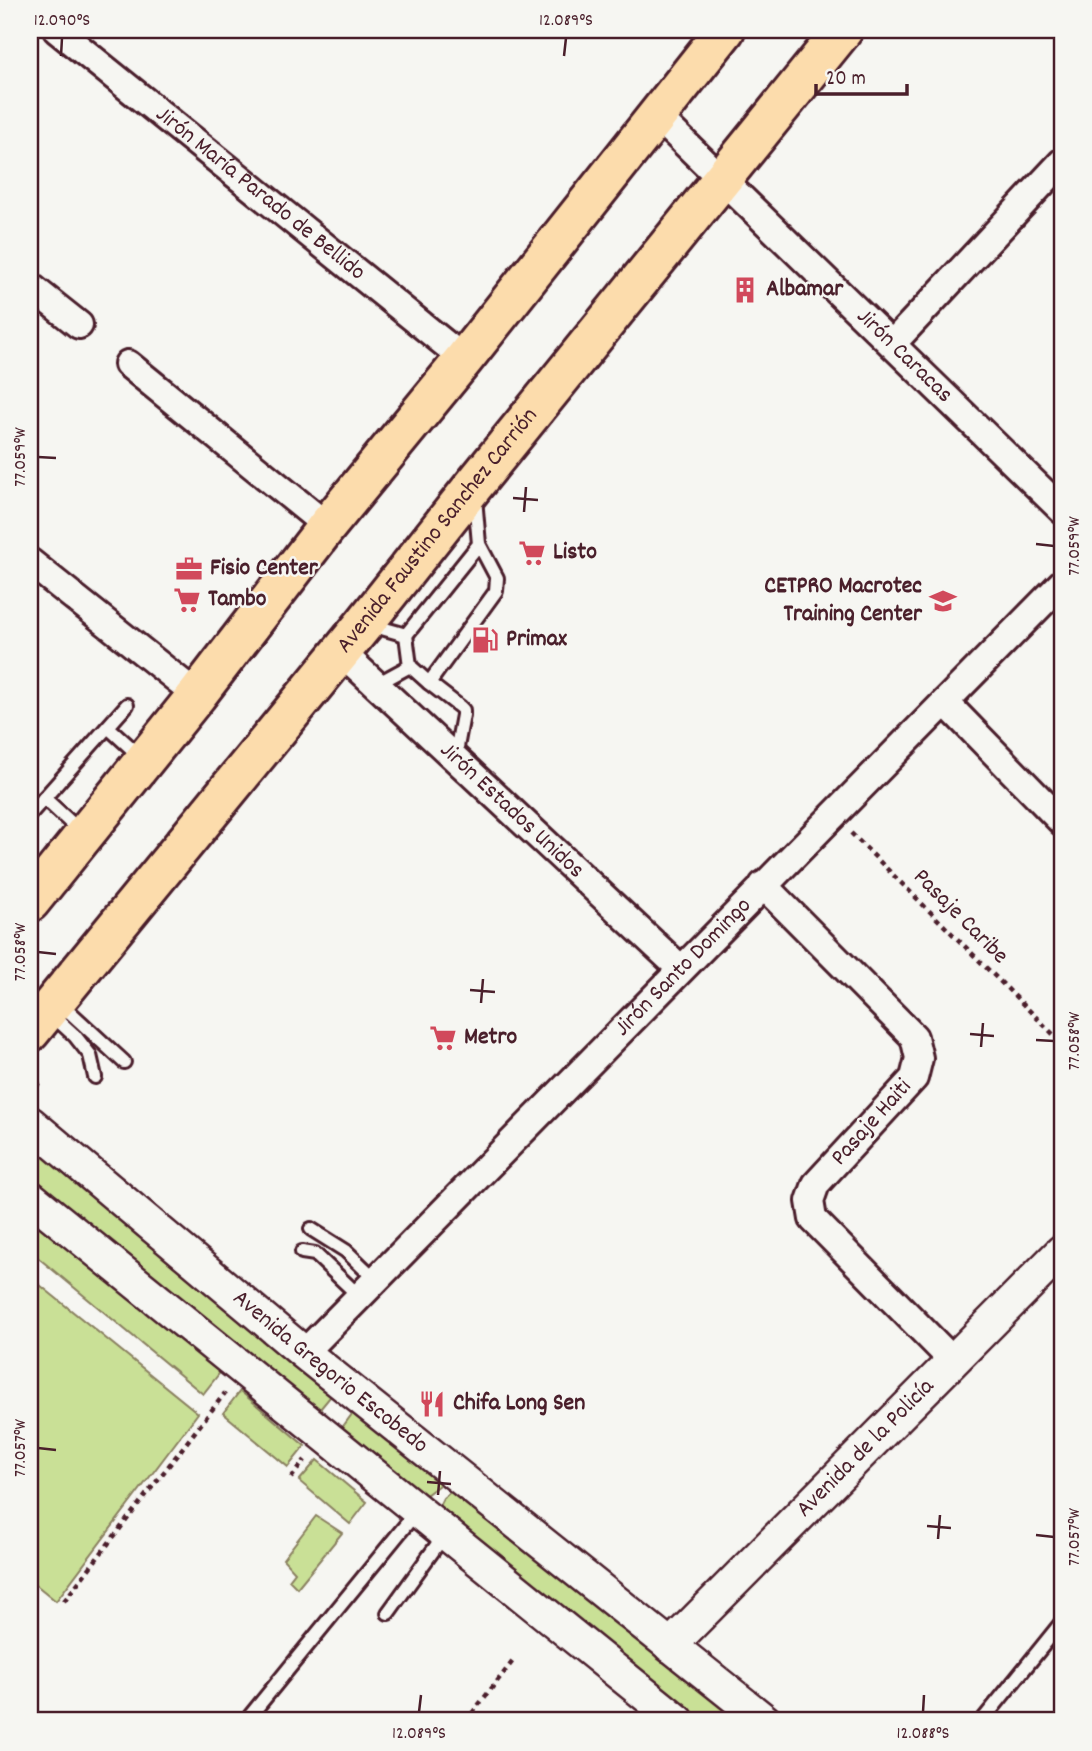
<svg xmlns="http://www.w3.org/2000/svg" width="1092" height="1751" viewBox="0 0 1092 1751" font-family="Dekko,sans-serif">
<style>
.green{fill:#c9e096;stroke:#8a8060;stroke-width:2}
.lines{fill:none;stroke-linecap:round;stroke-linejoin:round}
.service-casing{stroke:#4a1f2b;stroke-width:18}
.minor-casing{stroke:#4a1f2b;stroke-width:32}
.tertiary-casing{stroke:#4a1f2b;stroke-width:37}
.primary-casing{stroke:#4a1f2b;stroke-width:44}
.path{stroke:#4a1f2b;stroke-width:4.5;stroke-dasharray:5 5;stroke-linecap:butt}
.service{stroke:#f6f6f2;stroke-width:12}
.minor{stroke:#f6f6f2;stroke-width:26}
.tertiary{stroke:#f6f6f2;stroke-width:32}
.primary{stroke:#fcdcac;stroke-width:38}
.ticks{fill:none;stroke:#4a1f2b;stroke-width:2.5}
.labels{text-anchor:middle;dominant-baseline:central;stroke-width:5;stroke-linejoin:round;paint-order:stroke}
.street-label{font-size:24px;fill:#4a1f2b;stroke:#f6f6f2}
.poi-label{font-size:24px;font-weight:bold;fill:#4a1f2b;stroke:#f6f6f2;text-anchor:start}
.neatline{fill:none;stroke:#4a1f2b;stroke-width:2.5}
.ticks-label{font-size:18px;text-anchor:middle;fill:#4a1f2b}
</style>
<rect width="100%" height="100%" fill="#f6f6f2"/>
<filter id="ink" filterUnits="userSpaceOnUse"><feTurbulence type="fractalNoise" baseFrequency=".0143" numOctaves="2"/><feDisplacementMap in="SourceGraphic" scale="14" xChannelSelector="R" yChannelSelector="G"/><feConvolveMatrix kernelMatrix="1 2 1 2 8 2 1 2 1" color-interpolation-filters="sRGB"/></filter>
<g filter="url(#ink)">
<g class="green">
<polygon points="30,1144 335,1391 316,1414 30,1183"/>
<polygon points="30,1218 222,1370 203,1394 30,1251"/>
<polygon points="30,1277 198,1413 56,1601 30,1580"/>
<polygon points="240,1391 305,1446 288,1467 223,1413"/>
<polygon points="355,1410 443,1482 422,1498 336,1436"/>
<polygon points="317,1460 367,1502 350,1524 299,1481"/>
<polygon points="453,1490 741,1721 700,1721 624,1658 437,1510 443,1498"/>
<polygon points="316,1516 342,1533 297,1588 289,1580 295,1572 283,1559"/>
</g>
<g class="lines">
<g class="service-casing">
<g id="service">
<polyline points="371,625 406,635 479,544 475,498"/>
<polyline points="406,635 410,666"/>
<polyline points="429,683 496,591 497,578 479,544"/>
<polyline points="375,685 410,666 429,683 460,707 463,710 463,715 455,758"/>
<polyline points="108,727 141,757"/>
<polyline points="44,798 82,833"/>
<polyline points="30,814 127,705"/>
<polyline points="60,1003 124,1062"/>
<polyline points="50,1013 75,1036 90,1055 95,1077"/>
<polyline points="311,1229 346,1251 375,1279"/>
<polyline points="302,1252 315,1254 359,1296"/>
<polyline points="388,1613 445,1534"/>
<polyline points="250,1716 418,1510"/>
<polyline points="982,1721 1062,1622"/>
</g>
</g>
<g class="minor-casing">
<g id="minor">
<path id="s1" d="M57,30L464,359"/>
<path id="s2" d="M656,115L1062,510"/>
<polyline points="30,286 79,325"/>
<polyline points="892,344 1062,162"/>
<polyline points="128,364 327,526"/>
<polyline points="30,562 197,695"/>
<path id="s3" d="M341,652L681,969"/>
<polyline points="945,702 1062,822"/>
<polyline points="763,885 914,1037 919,1058 914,1078 816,1184 810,1201 813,1219 952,1360"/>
<path id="s4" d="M304,1353L1062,583"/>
</g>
</g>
<g class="tertiary-casing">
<g id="tertiary">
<path id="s5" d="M30,1123L304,1353L765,1721"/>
<path d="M30,1197C245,1373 463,1545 678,1721"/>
<path id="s6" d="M670,1646L1062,1251"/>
</g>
</g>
<g class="primary-casing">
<g id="primary">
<polyline points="30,902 197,695 327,526 464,359 725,30"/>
<path id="s7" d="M30,1032L364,624L474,485L843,30"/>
</g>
</g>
<g class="path">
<polyline points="851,833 1062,1043"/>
<polyline points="34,1095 39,1082"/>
<polyline points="291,1478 305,1460"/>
<polyline points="64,1601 225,1393"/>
<polyline points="466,1721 513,1661"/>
</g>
<use href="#service" class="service"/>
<use href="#minor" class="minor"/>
<use href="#tertiary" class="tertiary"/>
<use href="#primary" class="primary"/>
</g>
</g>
<path class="ticks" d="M61,56L62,38M564,56L566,38M38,457L56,458M513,498L538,500M524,512L526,487M1036,544L1054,546M38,952L56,954M470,990L495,992M481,1003L483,979M970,1034L994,1036M1036,1040L1054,1041M981,1047L983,1023M38,1448L56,1450M427,1482L451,1484M438,1495L440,1471M927,1526L951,1528M1036,1535L1054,1537M938,1539L940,1515M419,1712L421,1695M923,1712L924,1695"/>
<defs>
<g id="building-bare" transform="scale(2.1)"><path d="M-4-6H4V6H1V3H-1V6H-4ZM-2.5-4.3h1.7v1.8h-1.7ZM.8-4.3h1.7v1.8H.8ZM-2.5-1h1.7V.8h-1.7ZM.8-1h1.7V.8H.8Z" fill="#d1495b" stroke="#f6f6f2" stroke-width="2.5" paint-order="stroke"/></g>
<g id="supermarket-bare" transform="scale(2.1)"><path d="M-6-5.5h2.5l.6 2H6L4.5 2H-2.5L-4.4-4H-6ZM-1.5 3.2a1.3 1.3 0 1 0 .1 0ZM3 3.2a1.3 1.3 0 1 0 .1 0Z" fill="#d1495b" stroke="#f6f6f2" stroke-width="2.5" paint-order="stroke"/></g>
<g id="office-bare" transform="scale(2.1)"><path d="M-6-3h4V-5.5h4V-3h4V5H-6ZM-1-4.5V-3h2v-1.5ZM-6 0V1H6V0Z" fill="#d1495b" stroke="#f6f6f2" stroke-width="2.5" paint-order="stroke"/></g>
<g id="university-bare" transform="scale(2.1)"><path d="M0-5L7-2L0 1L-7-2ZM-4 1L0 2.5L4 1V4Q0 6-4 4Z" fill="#d1495b" stroke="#f6f6f2" stroke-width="2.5" paint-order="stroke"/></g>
<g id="fuel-bare" transform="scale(2.1)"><path d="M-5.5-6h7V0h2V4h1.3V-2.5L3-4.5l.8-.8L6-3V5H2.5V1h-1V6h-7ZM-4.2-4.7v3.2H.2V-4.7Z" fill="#d1495b" stroke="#f6f6f2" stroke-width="2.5" paint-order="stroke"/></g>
<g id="restaurant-bare" transform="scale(2.1)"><path d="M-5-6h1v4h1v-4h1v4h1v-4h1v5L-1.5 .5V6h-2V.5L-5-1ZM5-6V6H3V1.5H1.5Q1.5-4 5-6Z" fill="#d1495b" stroke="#f6f6f2" stroke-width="2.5" paint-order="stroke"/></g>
</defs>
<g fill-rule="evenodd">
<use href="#building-bare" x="745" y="290"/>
<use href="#supermarket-bare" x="532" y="553"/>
<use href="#office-bare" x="189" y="569"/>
<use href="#supermarket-bare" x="187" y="600"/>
<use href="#university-bare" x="943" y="601"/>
<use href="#fuel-bare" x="485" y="640"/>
<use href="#supermarket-bare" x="443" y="1038"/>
<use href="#restaurant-bare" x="432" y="1404"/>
</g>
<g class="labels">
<g class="street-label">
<text stroke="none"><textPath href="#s1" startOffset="261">Jirón María Parado de Bellido</textPath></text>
<text stroke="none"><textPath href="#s2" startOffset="346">Jirón Caracas</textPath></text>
<text stroke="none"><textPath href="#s7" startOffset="646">Avenida Faustino Sanchez Carrión</textPath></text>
<text stroke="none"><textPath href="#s3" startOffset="233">Jirón Estados Unidos</textPath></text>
<text transform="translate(960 917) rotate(45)">Pasaje Caribe</text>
<text stroke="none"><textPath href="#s4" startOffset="541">Jirón Santo Domingo</textPath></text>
<text transform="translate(872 1123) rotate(-48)">Pasaje Haiti</text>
<text stroke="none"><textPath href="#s5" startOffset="390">Avenida Gregorio Escobedo</textPath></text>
<text stroke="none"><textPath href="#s6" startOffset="278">Avenida de la Policía</textPath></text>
</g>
<g class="poi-label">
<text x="766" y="290">Albamar</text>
<text x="553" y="553">Listo</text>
<text x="210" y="569">Fisio Center</text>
<text x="922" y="587" text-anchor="end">CETPRO Macrotec<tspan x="922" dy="28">Training Center</tspan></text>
<text x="208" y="600">Tambo</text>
<text x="506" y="640">Primax</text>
<text x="464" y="1038">Metro</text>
<text x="453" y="1404">Chifa Long Sen</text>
</g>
</g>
<rect width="1092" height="1751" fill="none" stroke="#f6f6f2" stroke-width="77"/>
<path d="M816 84v10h91v-10" fill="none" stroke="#4a1f2b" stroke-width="3.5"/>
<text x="826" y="84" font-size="21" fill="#4a1f2b" stroke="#f6f6f2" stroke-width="5" paint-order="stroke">20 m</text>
<rect x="38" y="38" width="1016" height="1674" class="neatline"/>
<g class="ticks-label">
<text x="62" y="25">12.090°S</text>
<text x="566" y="25">12.089°S</text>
<text transform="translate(19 457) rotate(-90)" y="6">77.059°W</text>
<text transform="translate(1073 546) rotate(-90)" y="6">77.059°W</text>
<text transform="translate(19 952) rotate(-90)" y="6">77.058°W</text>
<text transform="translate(1073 1041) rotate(-90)" y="6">77.058°W</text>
<text transform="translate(19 1448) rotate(-90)" y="6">77.057°W</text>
<text transform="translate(1073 1537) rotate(-90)" y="6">77.057°W</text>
<text x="419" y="1738">12.089°S</text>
<text x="923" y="1738">12.088°S</text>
</g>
</svg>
